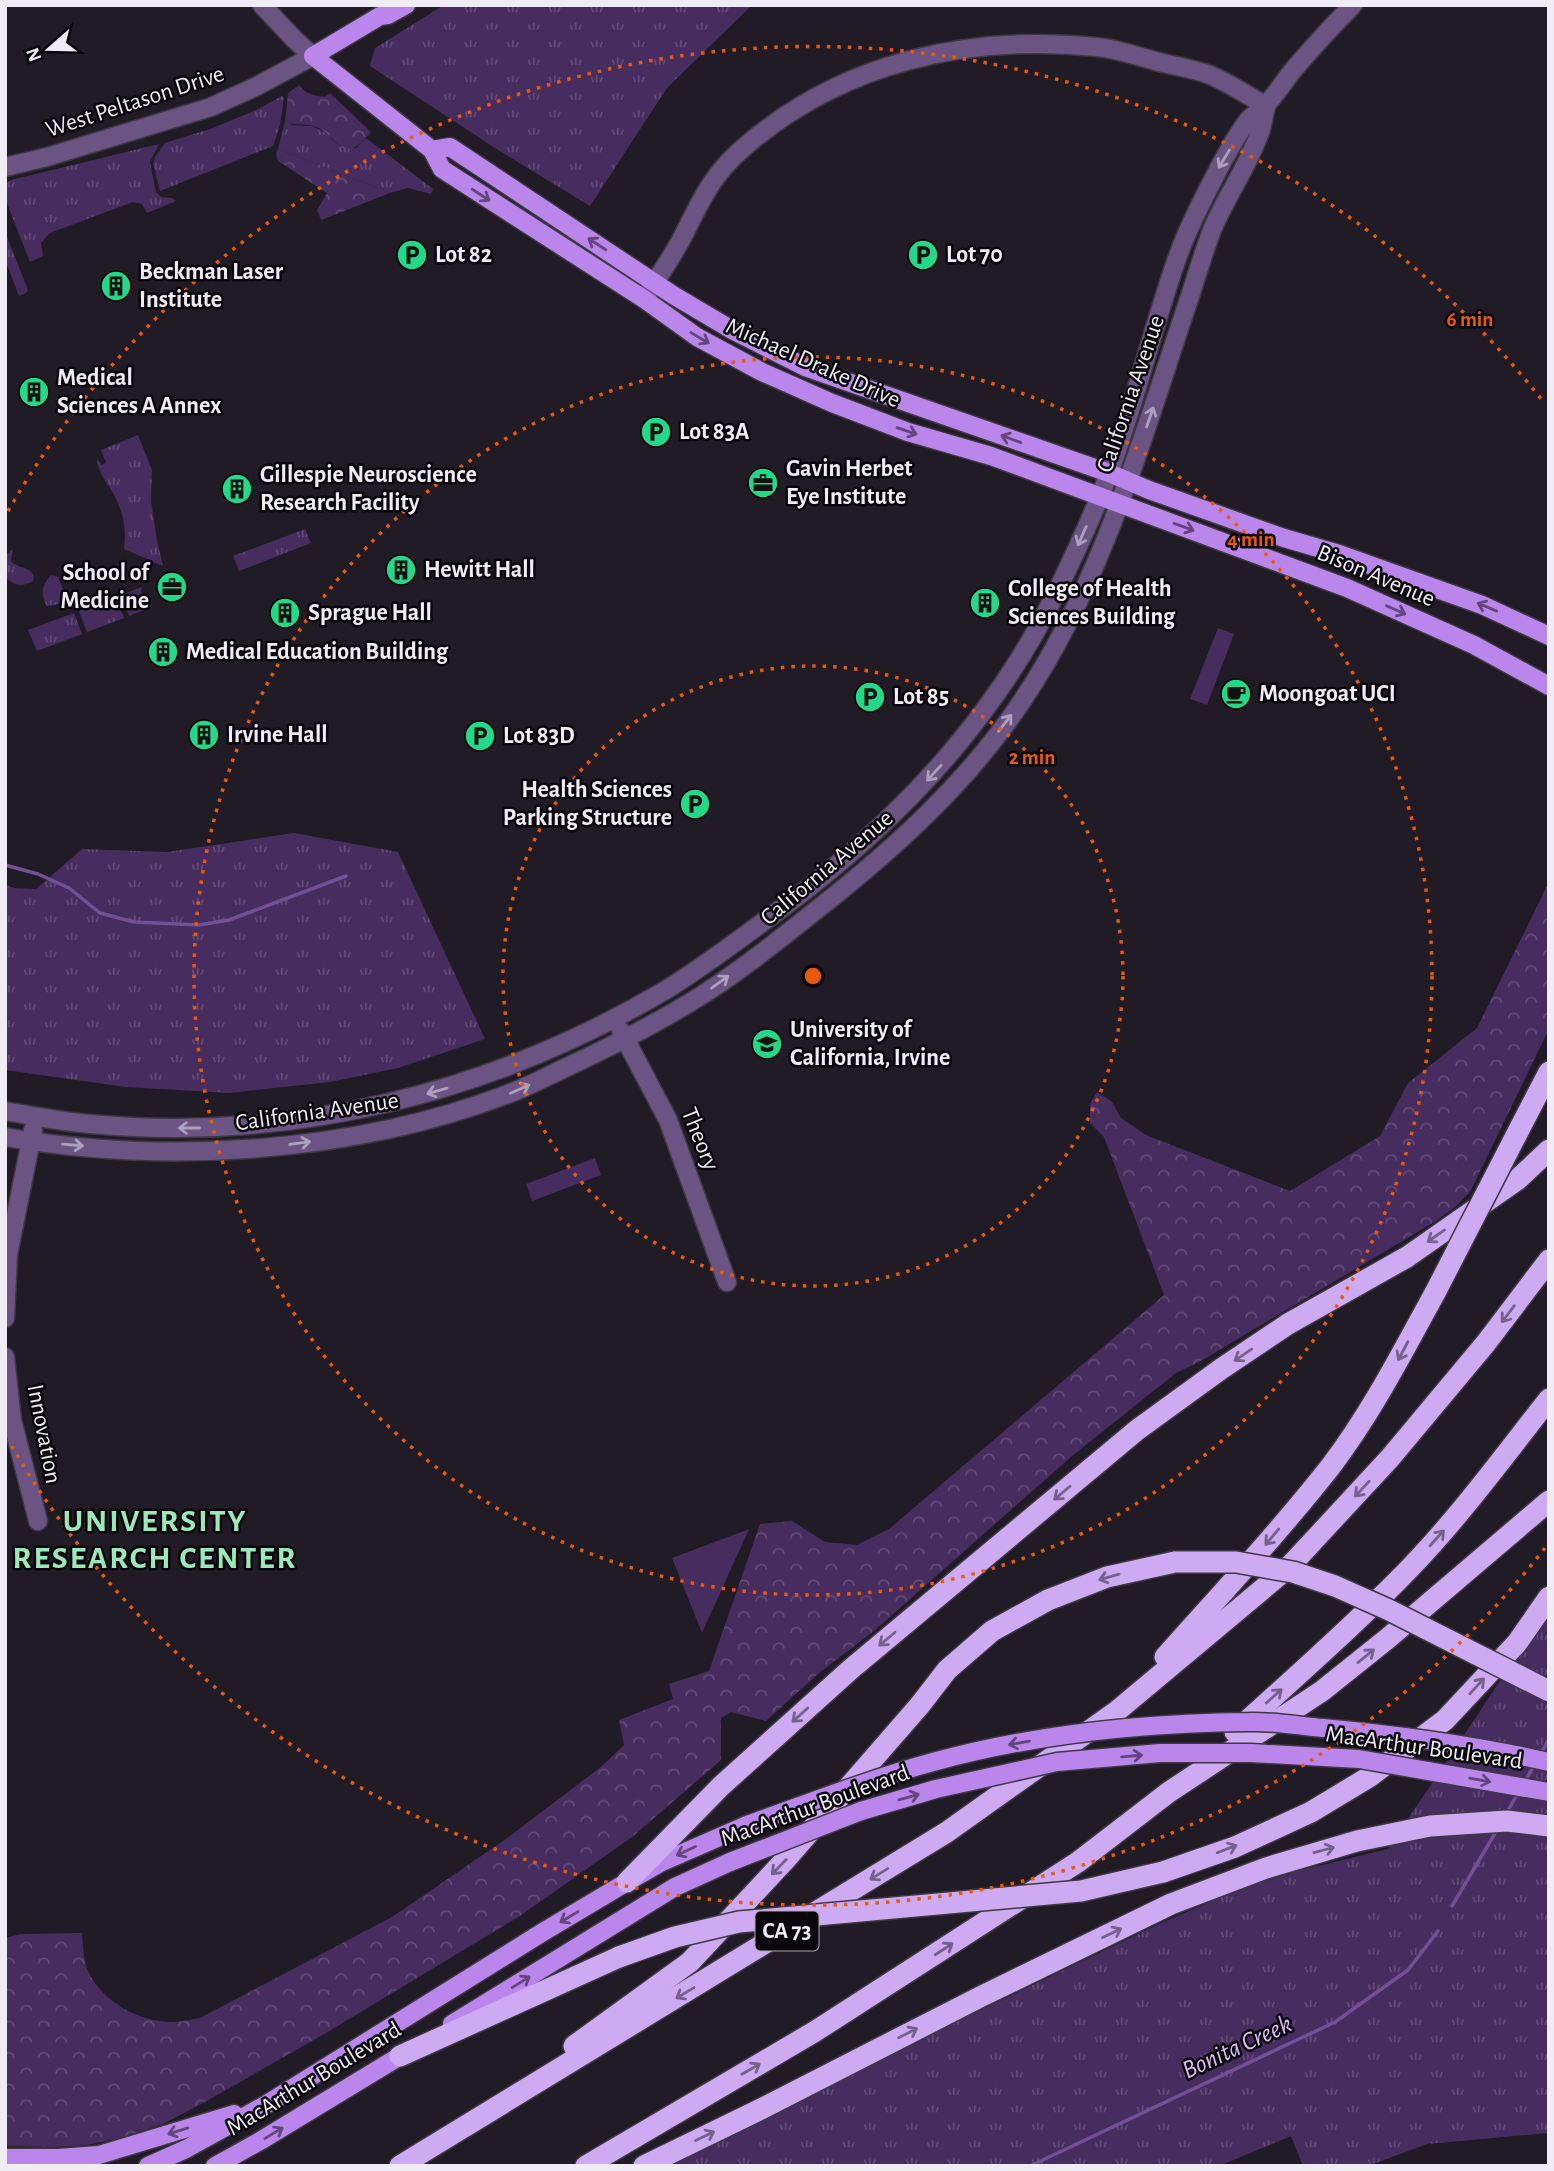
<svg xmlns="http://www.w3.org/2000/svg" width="1554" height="2171" viewBox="0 0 1554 2171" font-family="'Alegreya Sans',sans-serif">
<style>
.grass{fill:url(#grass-tufts)}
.forest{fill:url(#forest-crowns)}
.park{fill:#472c60}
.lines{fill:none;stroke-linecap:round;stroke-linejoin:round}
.stream{stroke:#754e98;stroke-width:3.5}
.minor-casing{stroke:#3d3842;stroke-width:21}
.major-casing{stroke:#3d3842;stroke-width:21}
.highway-casing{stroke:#3d3842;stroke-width:24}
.minor{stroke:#6b5384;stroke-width:18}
.major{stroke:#ba86ec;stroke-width:18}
.highway{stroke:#ceaaf3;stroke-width:21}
.major-bridge-casing{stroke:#3d3842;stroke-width:21;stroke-linecap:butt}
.highway-bridge-casing{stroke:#3d3842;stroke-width:24;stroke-linecap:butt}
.major-bridge{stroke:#ba86ec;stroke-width:18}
.highway-bridge{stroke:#ceaaf3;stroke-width:21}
.oneway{stroke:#ada0bc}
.oneway2{stroke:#62467c}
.oneway3{stroke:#75618b}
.ring{fill:none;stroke:#e8590c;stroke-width:3.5;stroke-dasharray:3.5 7}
.labels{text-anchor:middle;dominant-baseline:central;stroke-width:5;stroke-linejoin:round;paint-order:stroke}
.shield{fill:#09070b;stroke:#aaa7ad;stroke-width:2}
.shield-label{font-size:23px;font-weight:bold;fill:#efecf3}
.street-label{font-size:24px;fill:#efecf3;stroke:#09070b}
.poi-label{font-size:24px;font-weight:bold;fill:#efecf3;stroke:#09070b;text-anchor:start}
.water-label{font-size:26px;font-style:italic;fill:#dabcf9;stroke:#09070b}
.district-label{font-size:32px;font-weight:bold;letter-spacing:2px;fill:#9ce8b9;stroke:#09070b}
.centre{fill:#e8590c;stroke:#09070b;stroke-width:3.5}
.ring-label{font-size:21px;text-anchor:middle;font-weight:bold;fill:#e8590c;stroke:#09070b;stroke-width:5;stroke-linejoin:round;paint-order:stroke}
</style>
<defs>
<pattern id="grass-tufts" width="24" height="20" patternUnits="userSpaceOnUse" patternTransform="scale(1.75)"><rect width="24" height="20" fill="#472c60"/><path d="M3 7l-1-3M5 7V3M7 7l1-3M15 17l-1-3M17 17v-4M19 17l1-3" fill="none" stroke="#624b77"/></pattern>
<pattern id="forest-crowns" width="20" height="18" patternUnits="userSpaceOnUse" patternTransform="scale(1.75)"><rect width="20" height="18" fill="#472c60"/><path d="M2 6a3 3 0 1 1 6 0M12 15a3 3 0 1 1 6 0" fill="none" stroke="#624b77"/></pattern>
</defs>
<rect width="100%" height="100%" fill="#201b25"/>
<g class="grass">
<polygon points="444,5 752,5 667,88 590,206 498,150 370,66 375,48"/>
<polygon points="282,96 284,98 280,125 273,146 160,191 153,164 155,157 165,143 213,128 256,110"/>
<polygon points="285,121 293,125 312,126 326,133 338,145 356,148 366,138 433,189 431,194 408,188 390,193 278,149"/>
<polygon points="159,144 150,162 156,192 161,197 172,198 176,201 147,213 142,204 133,202 50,233 41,243 43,256 30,262 5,198 5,184 11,180"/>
<polygon points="5,232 28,290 26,293 19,296 5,259"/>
<path d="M138,435L152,470L151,501L157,540L163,566L124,549C127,529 123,511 113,493C106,481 97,472 97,457L101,465L106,463L101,450Z"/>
<polygon points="305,529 311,543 239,571 233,556"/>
<path d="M13,549L11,561C18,569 29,566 34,576L33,581C23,587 14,586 5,577V556Z"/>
<path d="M51,575L58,577L67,599L59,602V604L47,606C40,594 42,585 51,575Z"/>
<polygon points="142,587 141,591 143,595 150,595 148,599 151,605 150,608 129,616 121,595"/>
<polygon points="116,597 124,618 87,632 79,611"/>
<polygon points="74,613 82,634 37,651 28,630"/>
<polygon points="294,833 398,852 485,1039 398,1068 330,1082 229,1093 126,1087 5,1070 5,885 14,888 36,889 82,849 167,852"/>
<polygon points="1549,1612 1549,2133 1427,2144 1368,2166 1303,2166 1291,2136 1219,2166 658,2166 1161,1923 1240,1889 1293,1872 1388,1849 1526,1642"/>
</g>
<g class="forest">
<path d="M299,85C305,94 315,96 325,97L330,93L371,132C338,171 341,133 312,126C302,123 294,126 285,121L288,93Z"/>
<polygon points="278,149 390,193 321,220 317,210 327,193 278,161 276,154"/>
<path d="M1549,882V1029L1470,1192L1455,1207L1436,1221L1199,1362L1176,1373L1072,1456L874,1631L819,1673L766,1721L731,1712L721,1718V1760L632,1837L520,1916L326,2033L205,2102L163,2124L120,2138L87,2145L53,2147L5,2146V1938L21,1934L82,1933C83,1945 83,1959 88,1971C102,2002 139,2022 173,2022C182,2022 192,2019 200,2018L392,1917L506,1839L602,1766L624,1745L619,1720L673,1699L669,1684L709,1671L760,1524L792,1521L825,1542L857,1545L889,1529L1164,1295L1104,1137L1090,1123V1104L1097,1092L1112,1102L1121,1118L1146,1135L1290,1191L1380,1136L1408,1083L1477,1028Z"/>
</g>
<g class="park">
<polygon points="1218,628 1234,634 1207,705 1190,699"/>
<polygon points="595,1158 601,1175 532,1201 526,1184"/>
<polygon points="749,1529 702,1633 672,1558"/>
</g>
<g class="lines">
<g class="stream">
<polyline points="5,865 38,874 69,888 100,913 134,922 199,925 229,920 346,876"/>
<polyline points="1541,1753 1549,1740"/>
<polyline points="1525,1781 1534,1766"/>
<polyline points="1506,1814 1518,1793"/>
<polyline points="1452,1906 1497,1830"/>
<polyline points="1030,2166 1335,2022 1408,1970 1438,1931"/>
</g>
<g class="minor-casing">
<g id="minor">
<polyline points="5,167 47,157 211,107 255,87 313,56 295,40 262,5"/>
<path d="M644,299C657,278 672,258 683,236C701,201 711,176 742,149C841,62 968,34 1097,47C1118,49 1139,57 1159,62C1175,66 1194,69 1210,75C1229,83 1247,95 1266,106"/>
<polyline points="621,1031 668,1120 727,1282"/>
<path d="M5,1111C34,1116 62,1122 91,1124C291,1143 491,1093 664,991C702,968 738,940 774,914C892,828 993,723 1057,591C1075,554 1093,515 1108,476C1128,422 1143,366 1160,311C1168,286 1175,261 1185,238C1195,214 1207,191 1219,168C1227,153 1238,133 1249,119C1250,118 1263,108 1264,107C1275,96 1284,81 1294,69C1313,47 1332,26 1353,5"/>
<path d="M5,1137C166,1165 354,1153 508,1094C527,1087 546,1077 565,1068C612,1046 658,1023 702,995C743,969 781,938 819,908C895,848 968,782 1022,701C1102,582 1141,442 1186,308C1195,282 1202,256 1212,230C1226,197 1248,166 1260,132C1263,124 1264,114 1266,106"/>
<polyline points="5,1318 8,1255 33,1130"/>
<polyline points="5,1357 12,1420 38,1521"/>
</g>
</g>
<g class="major-casing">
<g id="major">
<polyline points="406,5 388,15 380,16 313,56 432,150 442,169 644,299 697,337 762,372 832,403 908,432 991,456 1347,588 1474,645 1549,686"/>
<polyline points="432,150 450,147 673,295 732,330 805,367 1109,473 1149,490 1284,538 1339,554 1482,605 1549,636"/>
<polyline points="452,2024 675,1887 730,1862"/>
<polyline points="5,2158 58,2158 99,2155 234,2114"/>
<polyline points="148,2166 186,2149 267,2104 543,1932 627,1882 662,1862 747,1825"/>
<polyline points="215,2166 260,2141 410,2050"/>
</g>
</g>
<g class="highway-casing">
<g id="highway">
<polyline points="1523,1122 1549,1072"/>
<path d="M1165,1657C1221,1594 1279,1532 1331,1466C1372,1412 1403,1351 1436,1291"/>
<path d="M1235,1732C1294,1678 1355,1625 1410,1568C1461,1515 1504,1456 1549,1399"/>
<polyline points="1163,1872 1235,1847 1311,1812 1369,1777 1445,1720 1517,1643 1549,1597"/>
<polyline points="627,1882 721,1786 851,1669 1137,1430 1221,1369 1288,1324 1407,1257 1517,1180 1549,1150"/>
<polyline points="574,2046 690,1962 786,1859 920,1705 947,1670 992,1631 1048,1600 1107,1577 1175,1562"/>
<polyline points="400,2056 619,1957"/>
<polyline points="400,2166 947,1832 1117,1711 1289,1567 1390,1458 1486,1343 1549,1260"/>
<polyline points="586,2166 814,2032 1078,1862 1169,1792 1322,1691 1387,1639 1549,1501"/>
<polyline points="644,2166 759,2110 980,1997 1171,1904 1266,1868 1357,1841 1430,1826 1507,1821 1549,1826"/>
</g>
</g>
<use href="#minor" class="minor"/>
<use href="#major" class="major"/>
<use href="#highway" class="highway"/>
<g class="major-bridge-casing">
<g id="major-bridge">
<path d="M747,1825C809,1803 870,1779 933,1762C1035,1734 1143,1723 1249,1722C1273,1721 1299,1726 1323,1728C1399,1735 1474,1745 1549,1762"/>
<polyline points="730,1862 861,1811 936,1789 1057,1762 1160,1753 1251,1753 1359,1759 1549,1792"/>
</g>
</g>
<g class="highway-bridge-casing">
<g id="highway-bridge">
<polyline points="1436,1291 1523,1122"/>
<polyline points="1175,1562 1236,1562 1293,1572 1335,1586 1389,1610 1549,1691"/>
<polyline points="619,1957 675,1937 739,1922 1081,1891 1163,1872"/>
</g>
</g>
<use href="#major-bridge" class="major-bridge"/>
<use href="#highway-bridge" class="highway-bridge"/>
</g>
<defs><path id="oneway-shaft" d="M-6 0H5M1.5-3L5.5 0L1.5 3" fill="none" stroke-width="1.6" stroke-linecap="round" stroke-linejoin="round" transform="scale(1.75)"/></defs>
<g class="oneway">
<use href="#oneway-shaft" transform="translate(1224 159) rotate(121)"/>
<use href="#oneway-shaft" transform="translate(1150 417) rotate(-71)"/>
<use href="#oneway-shaft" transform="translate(1082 536) rotate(114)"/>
<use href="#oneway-shaft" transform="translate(1005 723) rotate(-52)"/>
<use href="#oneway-shaft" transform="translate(934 773) rotate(133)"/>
<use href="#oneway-shaft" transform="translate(720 982) rotate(-36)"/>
<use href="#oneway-shaft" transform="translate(520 1089) rotate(-24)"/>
<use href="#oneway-shaft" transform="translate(437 1091) rotate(164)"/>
<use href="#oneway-shaft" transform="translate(189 1128) rotate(180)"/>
<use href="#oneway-shaft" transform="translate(300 1143) rotate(-7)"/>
<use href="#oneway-shaft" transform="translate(73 1145) rotate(5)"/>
</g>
<g class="oneway2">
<use href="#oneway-shaft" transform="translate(481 195) rotate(33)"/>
<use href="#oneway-shaft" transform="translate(597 244) rotate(-147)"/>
<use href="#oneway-shaft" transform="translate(700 338) rotate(31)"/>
<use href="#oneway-shaft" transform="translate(907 431) rotate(19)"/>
<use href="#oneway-shaft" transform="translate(1011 439) rotate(-160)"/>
<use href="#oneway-shaft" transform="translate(1184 527) rotate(20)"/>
<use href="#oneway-shaft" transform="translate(1487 607) rotate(-157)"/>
<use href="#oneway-shaft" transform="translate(1396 610) rotate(24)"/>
<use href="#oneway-shaft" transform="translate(1019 1743) rotate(170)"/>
<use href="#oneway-shaft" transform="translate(1132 1756) rotate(-5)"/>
<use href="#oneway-shaft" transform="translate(1480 1780) rotate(10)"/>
<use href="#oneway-shaft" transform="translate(909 1797) rotate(-16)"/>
<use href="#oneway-shaft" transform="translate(686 1851) rotate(155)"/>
<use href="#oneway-shaft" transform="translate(569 1917) rotate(149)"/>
<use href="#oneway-shaft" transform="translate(521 1982) rotate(-32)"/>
<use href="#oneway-shaft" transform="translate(178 2131) rotate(163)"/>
<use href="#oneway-shaft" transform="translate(274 2133) rotate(-31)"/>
</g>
<g class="oneway3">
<use href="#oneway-shaft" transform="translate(1436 1236) rotate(145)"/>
<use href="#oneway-shaft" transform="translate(1508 1314) rotate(127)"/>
<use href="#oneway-shaft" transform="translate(1403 1351) rotate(118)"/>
<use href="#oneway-shaft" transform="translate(1243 1355) rotate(146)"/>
<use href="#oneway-shaft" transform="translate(1362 1489) rotate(133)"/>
<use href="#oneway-shaft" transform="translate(1062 1493) rotate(140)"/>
<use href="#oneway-shaft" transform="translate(1272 1537) rotate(130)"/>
<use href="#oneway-shaft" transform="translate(1437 1538) rotate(-48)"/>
<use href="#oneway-shaft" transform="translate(1109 1577) rotate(164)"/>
<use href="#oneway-shaft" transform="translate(887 1639) rotate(140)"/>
<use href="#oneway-shaft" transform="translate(1366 1656) rotate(-39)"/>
<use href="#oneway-shaft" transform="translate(1477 1686) rotate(-47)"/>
<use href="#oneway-shaft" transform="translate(1274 1696) rotate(-42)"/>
<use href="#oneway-shaft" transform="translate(800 1715) rotate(138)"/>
<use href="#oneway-shaft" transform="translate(1227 1849) rotate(-21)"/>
<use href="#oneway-shaft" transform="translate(1324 1850) rotate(-15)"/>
<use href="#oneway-shaft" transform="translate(779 1867) rotate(134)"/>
<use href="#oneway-shaft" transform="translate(879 1874) rotate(148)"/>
<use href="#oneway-shaft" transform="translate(1112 1933) rotate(-26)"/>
<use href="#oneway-shaft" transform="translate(944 1949) rotate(-33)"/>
<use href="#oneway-shaft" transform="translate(685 1993) rotate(149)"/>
<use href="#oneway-shaft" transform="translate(908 2033) rotate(-27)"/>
<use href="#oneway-shaft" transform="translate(751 2069) rotate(-30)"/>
<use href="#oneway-shaft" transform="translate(705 2136) rotate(-26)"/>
</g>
<g class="ring">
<circle cx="813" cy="976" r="310"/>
<circle cx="813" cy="976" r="619"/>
<path d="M1545 1548A929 929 0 0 1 8 1440M8 511A929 929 0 0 1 1545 404"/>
</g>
<defs>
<g id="parking-disc" transform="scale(1.575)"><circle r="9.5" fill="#23d887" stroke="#09070b"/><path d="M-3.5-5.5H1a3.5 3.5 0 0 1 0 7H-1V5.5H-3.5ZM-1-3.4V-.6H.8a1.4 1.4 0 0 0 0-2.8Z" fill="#111"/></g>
<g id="building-disc" transform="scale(1.575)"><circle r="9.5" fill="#23d887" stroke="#09070b"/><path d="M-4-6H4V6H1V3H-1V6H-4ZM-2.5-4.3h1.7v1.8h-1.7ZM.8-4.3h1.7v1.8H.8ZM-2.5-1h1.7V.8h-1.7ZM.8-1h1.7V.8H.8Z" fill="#111"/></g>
<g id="office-disc" transform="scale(1.575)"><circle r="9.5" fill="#23d887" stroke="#09070b"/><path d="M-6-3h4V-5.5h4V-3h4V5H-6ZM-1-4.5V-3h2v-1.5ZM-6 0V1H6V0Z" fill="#111"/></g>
<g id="cafe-disc" transform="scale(1.575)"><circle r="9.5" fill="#23d887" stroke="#09070b"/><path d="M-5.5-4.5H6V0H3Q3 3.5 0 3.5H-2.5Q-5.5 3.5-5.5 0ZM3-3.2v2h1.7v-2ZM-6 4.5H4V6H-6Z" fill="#111"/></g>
<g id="university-disc" transform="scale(1.575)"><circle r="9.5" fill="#23d887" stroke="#09070b"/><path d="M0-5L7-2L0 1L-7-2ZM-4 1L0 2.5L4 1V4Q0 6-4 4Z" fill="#111"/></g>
</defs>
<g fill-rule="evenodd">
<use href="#parking-disc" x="412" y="255"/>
<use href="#parking-disc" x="923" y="255"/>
<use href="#building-disc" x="116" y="286"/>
<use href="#building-disc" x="34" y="392"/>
<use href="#parking-disc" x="656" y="432"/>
<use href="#office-disc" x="763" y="483"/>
<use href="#building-disc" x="237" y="489"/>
<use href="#building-disc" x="401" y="570"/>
<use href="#office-disc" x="172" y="587"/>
<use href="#building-disc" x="985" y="603"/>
<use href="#building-disc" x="285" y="613"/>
<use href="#building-disc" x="163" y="652"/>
<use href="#cafe-disc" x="1236" y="694"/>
<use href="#parking-disc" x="870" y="697"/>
<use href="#building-disc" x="204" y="735"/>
<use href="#parking-disc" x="480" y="736"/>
<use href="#parking-disc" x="695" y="804"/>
<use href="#university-disc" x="767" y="1044"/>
</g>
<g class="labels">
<rect class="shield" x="755.5" y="1911.5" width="63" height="39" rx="5"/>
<g class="shield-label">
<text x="787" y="1931">CA 73</text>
</g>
<g class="street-label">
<text transform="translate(135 102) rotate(-18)">West Peltason Drive</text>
<text transform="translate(813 363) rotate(24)">Michael Drake Drive</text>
<text transform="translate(1131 394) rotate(-71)">California Avenue</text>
<text transform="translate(1376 576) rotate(23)">Bison Avenue</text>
<text transform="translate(827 868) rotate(-40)">California Avenue</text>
<text transform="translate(317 1112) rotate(-8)">California Avenue</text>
<text transform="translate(700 1139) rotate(68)">Theory</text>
<text transform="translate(44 1434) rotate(79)">Innovation</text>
<text transform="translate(1424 1748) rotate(8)">MacArthur Boulevard</text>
<text transform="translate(815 1806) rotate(-20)">MacArthur Boulevard</text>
<text transform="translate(314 2079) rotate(-31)">MacArthur Boulevard</text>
</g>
<g class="poi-label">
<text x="435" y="255">Lot 82</text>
<text x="946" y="255">Lot 70</text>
<text x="139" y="272">Beckman Laser<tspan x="139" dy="28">Institute</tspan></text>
<text x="57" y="378">Medical<tspan x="57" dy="28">Sciences A Annex</tspan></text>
<text x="679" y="432">Lot 83A</text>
<text x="786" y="469">Gavin Herbet<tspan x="786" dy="28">Eye Institute</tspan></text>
<text x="260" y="475">Gillespie Neuroscience<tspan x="260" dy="28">Research Facility</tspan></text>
<text x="424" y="570">Hewitt Hall</text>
<text x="149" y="573" text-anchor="end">School of<tspan x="149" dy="28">Medicine</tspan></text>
<text x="1008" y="589">College of Health<tspan x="1008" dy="28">Sciences Building</tspan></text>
<text x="308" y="613">Sprague Hall</text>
<text x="186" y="652">Medical Education Building</text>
<text x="1259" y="694">Moongoat UCI</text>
<text x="893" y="697">Lot 85</text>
<text x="227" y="735">Irvine Hall</text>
<text x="503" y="736">Lot 83D</text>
<text x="672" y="790" text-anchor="end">Health Sciences<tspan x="672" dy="28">Parking Structure</tspan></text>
<text x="790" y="1030">University of<tspan x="790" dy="28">California, Irvine</tspan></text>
</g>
<g class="water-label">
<text transform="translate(1237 2047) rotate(-25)">Bonita Creek</text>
</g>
<g class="district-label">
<text x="155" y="1521">UNIVERSITY<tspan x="155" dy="37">RESEARCH CENTER</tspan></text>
</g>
</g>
<circle cx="813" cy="976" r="10" class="centre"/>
<g class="ring-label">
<text x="1470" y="326">6 min</text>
<text x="1251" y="546">4 min</text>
<text x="1032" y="764">2 min</text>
</g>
<rect width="1554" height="2171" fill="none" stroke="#efecf3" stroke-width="14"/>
<g transform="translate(49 49) rotate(250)" stroke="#09070b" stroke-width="5" paint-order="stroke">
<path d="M0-5L12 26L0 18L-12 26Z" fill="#efecf3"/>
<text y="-10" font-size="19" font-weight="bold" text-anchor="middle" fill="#efecf3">N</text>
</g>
</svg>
